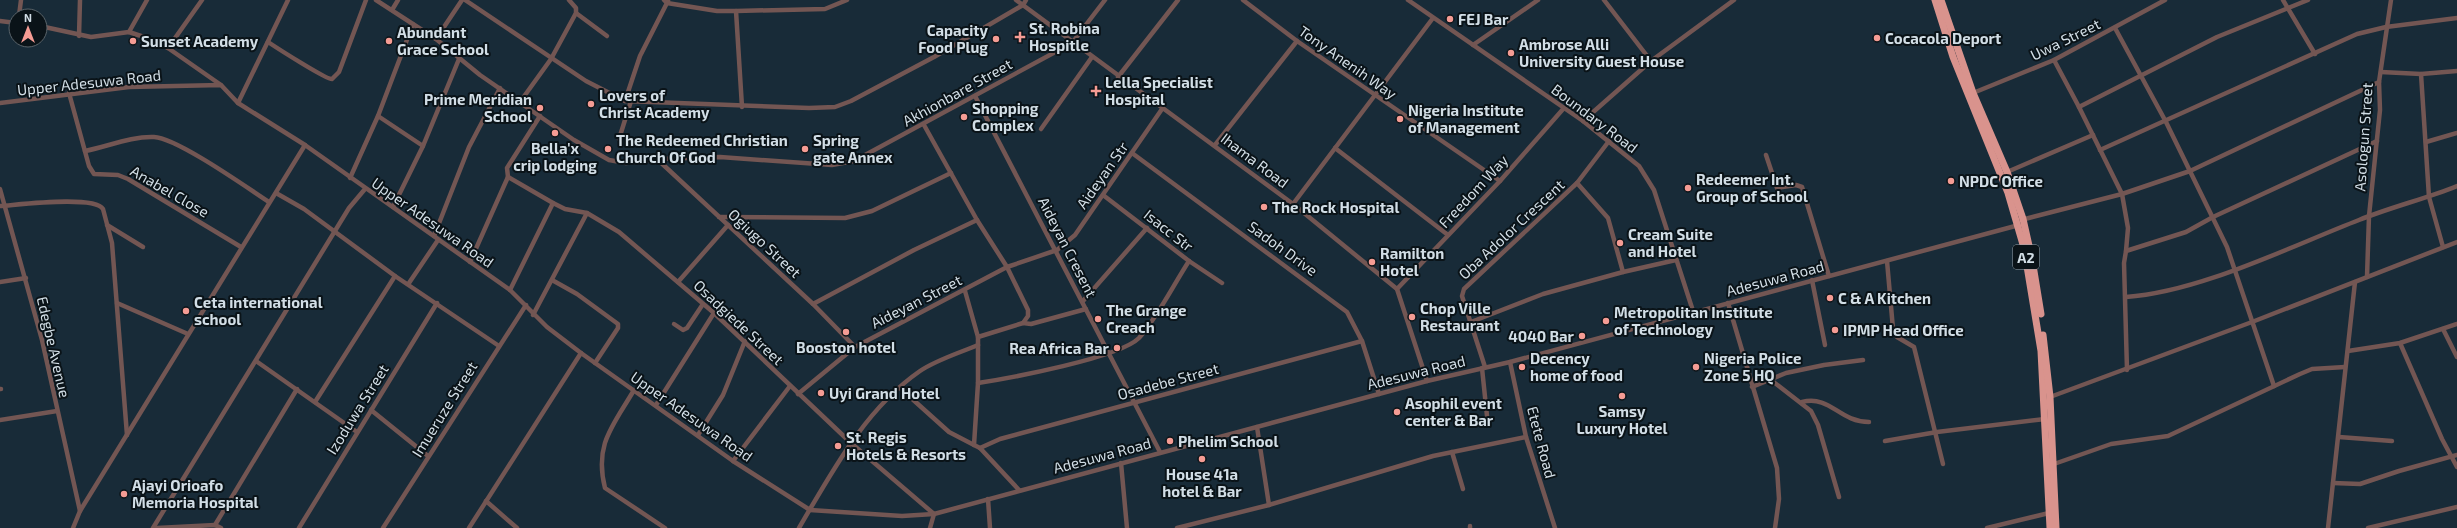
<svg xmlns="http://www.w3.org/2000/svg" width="2457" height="528" viewBox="0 0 2457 528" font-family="'Exo 2',sans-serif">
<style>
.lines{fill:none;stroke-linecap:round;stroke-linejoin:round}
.minor{stroke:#735653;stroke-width:4.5}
.highway{stroke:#d9938d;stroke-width:7}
.poi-dot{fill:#f59c94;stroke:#0a1318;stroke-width:1.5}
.labels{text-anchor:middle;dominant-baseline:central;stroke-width:4;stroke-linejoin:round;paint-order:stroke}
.shield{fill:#0a1318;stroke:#96a1a8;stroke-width:1}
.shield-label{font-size:14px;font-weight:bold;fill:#d2dee6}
.poi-label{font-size:15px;font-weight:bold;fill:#d2dee6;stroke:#0a1318;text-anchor:start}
.street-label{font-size:15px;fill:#d2dee6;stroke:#0a1318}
</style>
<rect width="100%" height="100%" fill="#182b38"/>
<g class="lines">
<g class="minor">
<polyline points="376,0 436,39 480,75 574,140 609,160 626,163 657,159 720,157 832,165 854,161 1072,43 1105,0"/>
<polyline points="465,0 586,81 625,101 809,108 835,107 851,101 934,57 1023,5 1026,0"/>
<polyline points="664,0 667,3 717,11 736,11 825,9 847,0"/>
<polyline points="1016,0 1293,204 1397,289 1427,381"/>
<polyline points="1243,0 1297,41 1500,181"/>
<polyline points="1408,0 1583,121 1639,166 1654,190 1693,311"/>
<polyline points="1604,0 1651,61"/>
<polyline points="2283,0 2315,54"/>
<polyline points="392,10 398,0"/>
<polyline points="736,11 742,107"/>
<polyline points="576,13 607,36"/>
<polyline points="19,16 21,0"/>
<polyline points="0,21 16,23"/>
<polyline points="40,26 91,37 129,32 144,37 168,48 221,85"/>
<polyline points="2115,28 2166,122 2227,247 2274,386"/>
<polyline points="129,32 147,0"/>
<polyline points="79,36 80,0"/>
<polyline points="436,39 462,0"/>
<path d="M268,42C277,48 327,80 332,79L339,72L366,0"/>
<polyline points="1473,45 1538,0"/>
<polyline points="168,48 202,0"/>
<polyline points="2054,60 2079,107"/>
<polyline points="2381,72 2421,74 2457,71"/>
<polyline points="2421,74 2429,197 2443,247"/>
<polyline points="1118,77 1178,0"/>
<polyline points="69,93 89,166 94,174 118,175 128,179 241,247"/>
<polyline points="1973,93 2054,60 2165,0"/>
<polyline points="975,96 1160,452"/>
<polyline points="625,101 640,56 668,1"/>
<polyline points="520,102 551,59 576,13 576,8 569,0"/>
<polyline points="0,103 129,87 221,85 238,103 305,145 510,290 547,327 581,353 733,461 810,510 902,516 934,514 1427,381 1510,362 2019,225"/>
<polyline points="238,103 288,0"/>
<polyline points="378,116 423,146"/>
<polyline points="1583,121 1651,61 1734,0"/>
<polyline points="924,125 977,220 1007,267 1028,310 1028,316 1023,323 978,337 965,291"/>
<polyline points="1041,129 1092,57"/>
<polyline points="619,139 631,101"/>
<polyline points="2426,142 2457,133"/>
<polyline points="1215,145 1297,41"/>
<polyline points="1335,148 1448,235"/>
<polyline points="2100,150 2357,34 2386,27 2457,18"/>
<path d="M85,151C106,147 132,136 154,137C177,138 246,187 269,202"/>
<polyline points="1132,153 1347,312 1362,341 1379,394"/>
<polyline points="1766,155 1777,188 1796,185 1802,187 1829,276"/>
<polyline points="657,159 813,304 855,347"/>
<polyline points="2007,172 2093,135"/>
<polyline points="508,177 553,203 565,209 587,213 619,232 714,313 851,443 934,514"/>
<polyline points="350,178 378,116 413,24"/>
<polyline points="1577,183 1608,218 1623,272"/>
<polyline points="0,189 42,340 80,511"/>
<polyline points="276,193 304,209 395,276 499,346"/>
<polyline points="1103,195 1189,261 1222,283"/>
<polyline points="1293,204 1433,18"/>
<path d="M0,206C17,205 94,195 103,209L112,243L127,435"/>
<polyline points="393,207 423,146 459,59"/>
<polyline points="719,217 845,218 872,211 951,173"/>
<polyline points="2021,220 2122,194 2190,171 2379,82"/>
<polyline points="107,225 143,247"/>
<polyline points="434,236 469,147 500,88"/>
<polyline points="2126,251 2128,228 2122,194 2079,107 2217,37 2308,0"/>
<polyline points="1887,261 1893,329 1897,337 1914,347 1943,464"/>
<polyline points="470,262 508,177 507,168 540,116"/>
<polyline points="2367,277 2369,216 2380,110 2379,82 2391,0"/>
<polyline points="552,280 577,294 618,324 618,328 595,363"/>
<polyline points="1812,280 1825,345"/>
<polyline points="0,282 26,278"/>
<polyline points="678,282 728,225"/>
<polyline points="409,283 438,240"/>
<polyline points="1397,289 1500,181 1564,108"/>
<polyline points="510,290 553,203"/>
<path d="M2126,297C2200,292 2289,247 2359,220C2391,207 2425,199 2457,186"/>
<polyline points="1083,301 1147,228"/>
<polyline points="117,303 188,334"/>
<polyline points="1728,303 1777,468 1779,499 1775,528"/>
<polyline points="813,304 914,250 977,220"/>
<polyline points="533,315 587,213"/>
<polyline points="1471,322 1543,294 1623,272 1676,260"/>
<polyline points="1023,323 1031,324 1086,309"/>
<polyline points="674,324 683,330 687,328 703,304"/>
<polyline points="2443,329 2457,357"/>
<polyline points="978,337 978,383 974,445 980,448 1019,490"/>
<polyline points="2400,343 2442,439 2457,467"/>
<polyline points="2348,351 2400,343 2457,324"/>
<polyline points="256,361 357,432"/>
<polyline points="1510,362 1526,437 1555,528"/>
<polyline points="1485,367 1462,296 1464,289 1577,183 1609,141"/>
<polyline points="1482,368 1487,416"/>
<polyline points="2127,370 2124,263 2126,251 2186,232 2213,217 2377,141"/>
<polyline points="1771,380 1811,411 1818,425 1839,497"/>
<path d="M978,383C1010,378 1119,358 1139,338C1157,318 1174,284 1189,261"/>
<polyline points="1752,387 1786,373 1824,365 1863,360"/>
<polyline points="900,388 949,432 974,445"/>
<polyline points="0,389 1,389"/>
<path d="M634,390C613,426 594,444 605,488L665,528"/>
<polyline points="798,394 855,347 1007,267 1057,250 1075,235 1162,109"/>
<polyline points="2050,397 2252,322 2457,242"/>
<polyline points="315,402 395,276"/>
<path d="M1802,402C1831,395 1839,422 1869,422"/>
<polyline points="656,405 714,313"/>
<polyline points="371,410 428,456"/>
<polyline points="0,420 57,411"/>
<polyline points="1257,427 1269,505"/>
<polyline points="698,435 723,395 745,341"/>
<polyline points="2339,437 2392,441"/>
<polyline points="1885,441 1937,432 2045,419"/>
<polyline points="980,448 1000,439 1362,341"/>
<polyline points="1452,452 1463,489"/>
<polyline points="733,461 790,386"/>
<polyline points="1121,463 1127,528"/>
<polyline points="2054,464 2111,444 2168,436 2300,374 2312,369 2345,367"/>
<polyline points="2333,483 2360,484 2399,471 2457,455"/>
<polyline points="988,499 990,528"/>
<polyline points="486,501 517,528"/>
<polyline points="215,525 297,389"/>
<polyline points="1470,526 1470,528"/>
<polyline points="73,528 80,511 305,145"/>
<polyline points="153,528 349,208 365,189"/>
<polyline points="157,528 215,525 221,528"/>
<polyline points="299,528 437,303"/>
<polyline points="383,528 526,305"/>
<polyline points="469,528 581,353"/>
<path d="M799,528C832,472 865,409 920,371C936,360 959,353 978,345"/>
<polyline points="930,528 934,514"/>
<polyline points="1177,528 1269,505 1433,456 1526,437"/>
<polyline points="1987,528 2049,513"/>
<polyline points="2328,528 2355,282"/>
<polyline points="2368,528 2457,507"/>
</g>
<g class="highway">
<polyline points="1935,0 1953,57 2008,193 2024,248 2041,351 2050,528"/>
<polyline points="1941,0 1973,93 2007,172 2023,219 2032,259 2041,314"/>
<polyline points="2043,335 2050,397 2056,528"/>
</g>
</g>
<g class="poi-dot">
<circle cx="1450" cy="19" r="4"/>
<path d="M1018 31h4v4h4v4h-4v4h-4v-4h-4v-4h4z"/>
<circle cx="1877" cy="38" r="4"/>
<circle cx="996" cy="39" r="4"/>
<circle cx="133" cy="41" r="4"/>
<circle cx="389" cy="41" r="4"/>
<circle cx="1511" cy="53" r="4"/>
<path d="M1094 85h4v4h4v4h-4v4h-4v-4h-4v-4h4z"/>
<circle cx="591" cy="104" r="4"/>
<circle cx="540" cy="108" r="4"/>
<circle cx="964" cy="117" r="4"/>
<circle cx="1400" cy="119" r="4"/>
<circle cx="555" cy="133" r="4"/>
<circle cx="608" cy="149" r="4"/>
<circle cx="805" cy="149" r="4"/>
<circle cx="1951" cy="181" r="4"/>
<circle cx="1688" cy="188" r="4"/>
<circle cx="1264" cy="207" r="4"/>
<circle cx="1620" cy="243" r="4"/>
<circle cx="1372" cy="262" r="4"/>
<circle cx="1830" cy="298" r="4"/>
<circle cx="186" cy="311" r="4"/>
<circle cx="1412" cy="317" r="4"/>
<circle cx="1098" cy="319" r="4"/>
<circle cx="1606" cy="321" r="4"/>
<circle cx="1835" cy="330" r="4"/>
<circle cx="846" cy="332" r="4"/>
<circle cx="1582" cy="336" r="4"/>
<circle cx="1117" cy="348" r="4"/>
<circle cx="1522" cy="367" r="4"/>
<circle cx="1696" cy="367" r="4"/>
<circle cx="821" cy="393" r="4"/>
<circle cx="1622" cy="396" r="4"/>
<circle cx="1397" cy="412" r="4"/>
<circle cx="1170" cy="441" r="4"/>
<circle cx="838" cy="446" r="4"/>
<circle cx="1202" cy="459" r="4"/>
<circle cx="124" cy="494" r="4"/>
</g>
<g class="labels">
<rect class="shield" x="2013" y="245" width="26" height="24" rx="3"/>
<g class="shield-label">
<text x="2026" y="257">A2</text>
</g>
<g class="poi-label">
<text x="1458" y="19">FEJ Bar</text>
<text x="1029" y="28">St. Robina<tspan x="1029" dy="17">Hospitle</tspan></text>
<text x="988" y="30" text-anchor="end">Capacity<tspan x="988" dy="17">Food Plug</tspan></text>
<text x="397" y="32">Abundant<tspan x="397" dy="17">Grace School</tspan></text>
<text x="1885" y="38">Cocacola Deport</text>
<text x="141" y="41">Sunset Academy</text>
<text x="1519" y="44">Ambrose Alli<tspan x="1519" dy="17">University Guest House</tspan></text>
<text x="1105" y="82">Lella Specialist<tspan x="1105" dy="17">Hospital</tspan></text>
<text x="599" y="95">Lovers of<tspan x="599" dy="17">Christ Academy</tspan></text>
<text x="532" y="99" text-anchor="end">Prime Meridian<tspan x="532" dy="17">School</tspan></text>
<text x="972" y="108">Shopping<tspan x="972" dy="17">Complex</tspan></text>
<text x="1408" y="110">Nigeria Institute<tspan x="1408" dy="17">of Management</tspan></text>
<text x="616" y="140">The Redeemed Christian<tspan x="616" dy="17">Church Of God</tspan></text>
<text x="813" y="140">Spring<tspan x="813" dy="17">gate Annex</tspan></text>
<text x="555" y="148" text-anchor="middle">Bella'x<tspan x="555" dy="17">crip lodging</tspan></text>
<text x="1696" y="179">Redeemer Int.<tspan x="1696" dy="17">Group of School</tspan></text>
<text x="1959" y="181">NPDC Office</text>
<text x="1272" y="207">The Rock Hospital</text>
<text x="1628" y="234">Cream Suite<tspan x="1628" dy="17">and Hotel</tspan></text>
<text x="1380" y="253">Ramilton<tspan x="1380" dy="17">Hotel</tspan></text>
<text x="1838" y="298">C &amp; A Kitchen</text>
<text x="194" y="302">Ceta international<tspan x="194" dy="17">school</tspan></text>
<text x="1420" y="308">Chop Ville<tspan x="1420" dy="17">Restaurant</tspan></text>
<text x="1106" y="310">The Grange<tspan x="1106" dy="17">Creach</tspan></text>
<text x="1614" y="312">Metropolitan Institute<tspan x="1614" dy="17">of Technology</tspan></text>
<text x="1843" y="330">IPMP Head Office</text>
<text x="1574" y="336" text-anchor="end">4040 Bar</text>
<text x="846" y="347" text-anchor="middle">Booston hotel</text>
<text x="1109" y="348" text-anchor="end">Rea Africa Bar</text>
<text x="1530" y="358">Decency<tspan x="1530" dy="17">home of food</tspan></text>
<text x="1704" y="358">Nigeria Police<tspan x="1704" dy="17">Zone 5 HQ</tspan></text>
<text x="829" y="393">Uyi Grand Hotel</text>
<text x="1405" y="403">Asophil event<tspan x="1405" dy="17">center &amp; Bar</tspan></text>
<text x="1622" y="411" text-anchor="middle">Samsy<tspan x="1622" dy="17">Luxury Hotel</tspan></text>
<text x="846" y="437">St. Regis<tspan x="846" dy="17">Hotels &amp; Resorts</tspan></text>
<text x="1178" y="441">Phelim School</text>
<text x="1202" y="474" text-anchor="middle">House 41a<tspan x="1202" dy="17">hotel &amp; Bar</tspan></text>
<text x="132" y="485">Ajayi Orioafo<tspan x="132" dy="17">Memoria Hospital</tspan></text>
</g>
<g class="street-label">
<text transform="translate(2065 39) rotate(-26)">Uwa Street</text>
<text transform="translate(1348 62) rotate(35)">Tony Anenih Way</text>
<text transform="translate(89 82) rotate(-6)">Upper Adesuwa Road</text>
<text transform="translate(957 92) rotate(-29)">Akhionbare Street</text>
<text transform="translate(1595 118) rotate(37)">Boundary Road</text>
<text transform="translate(2363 137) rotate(-86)">Asologun Street</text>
<text transform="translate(1255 160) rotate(37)">Ihama Road</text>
<text transform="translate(1102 175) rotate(-55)">Aideyan Str</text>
<text transform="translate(170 191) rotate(30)">Anabel Close</text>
<text transform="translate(1473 191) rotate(-47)">Freedom Way</text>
<text transform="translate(433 222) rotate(35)">Upper Adesuwa Road</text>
<text transform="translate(1511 229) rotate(-43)">Oba Adolor Crescent</text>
<text transform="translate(1169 230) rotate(38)">Isacc Str</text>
<text transform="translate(765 243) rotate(43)">Ogiugo Street</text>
<text transform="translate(1068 247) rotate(63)">Aideyan Cresent</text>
<text transform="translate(1283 248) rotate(36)">Sadoh Drive</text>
<text transform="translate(1775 278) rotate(-15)">Adesuwa Road</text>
<text transform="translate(916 301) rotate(-27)">Aideyan Street</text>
<text transform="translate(739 322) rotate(43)">Osadgiede Street</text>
<text transform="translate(54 347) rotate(77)">Edegbe Avenue</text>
<text transform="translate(1416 372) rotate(-14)">Adesuwa Road</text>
<text transform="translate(1168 381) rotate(-15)">Osadebe Street</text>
<text transform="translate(357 409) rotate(-58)">Izoduwa Street</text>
<text transform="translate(444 409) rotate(-58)">Imueruze Street</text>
<text transform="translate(692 416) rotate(35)">Upper Adesuwa Road</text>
<text transform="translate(1542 442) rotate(75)">Etete Road</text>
<text transform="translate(1102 455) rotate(-15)">Adesuwa Road</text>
</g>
</g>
<g transform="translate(28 28)"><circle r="19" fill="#0a1318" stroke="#5a646a"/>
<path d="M0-3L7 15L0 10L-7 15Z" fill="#f59c94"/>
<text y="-6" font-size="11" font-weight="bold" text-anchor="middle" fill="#d2dee6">N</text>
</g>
</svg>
